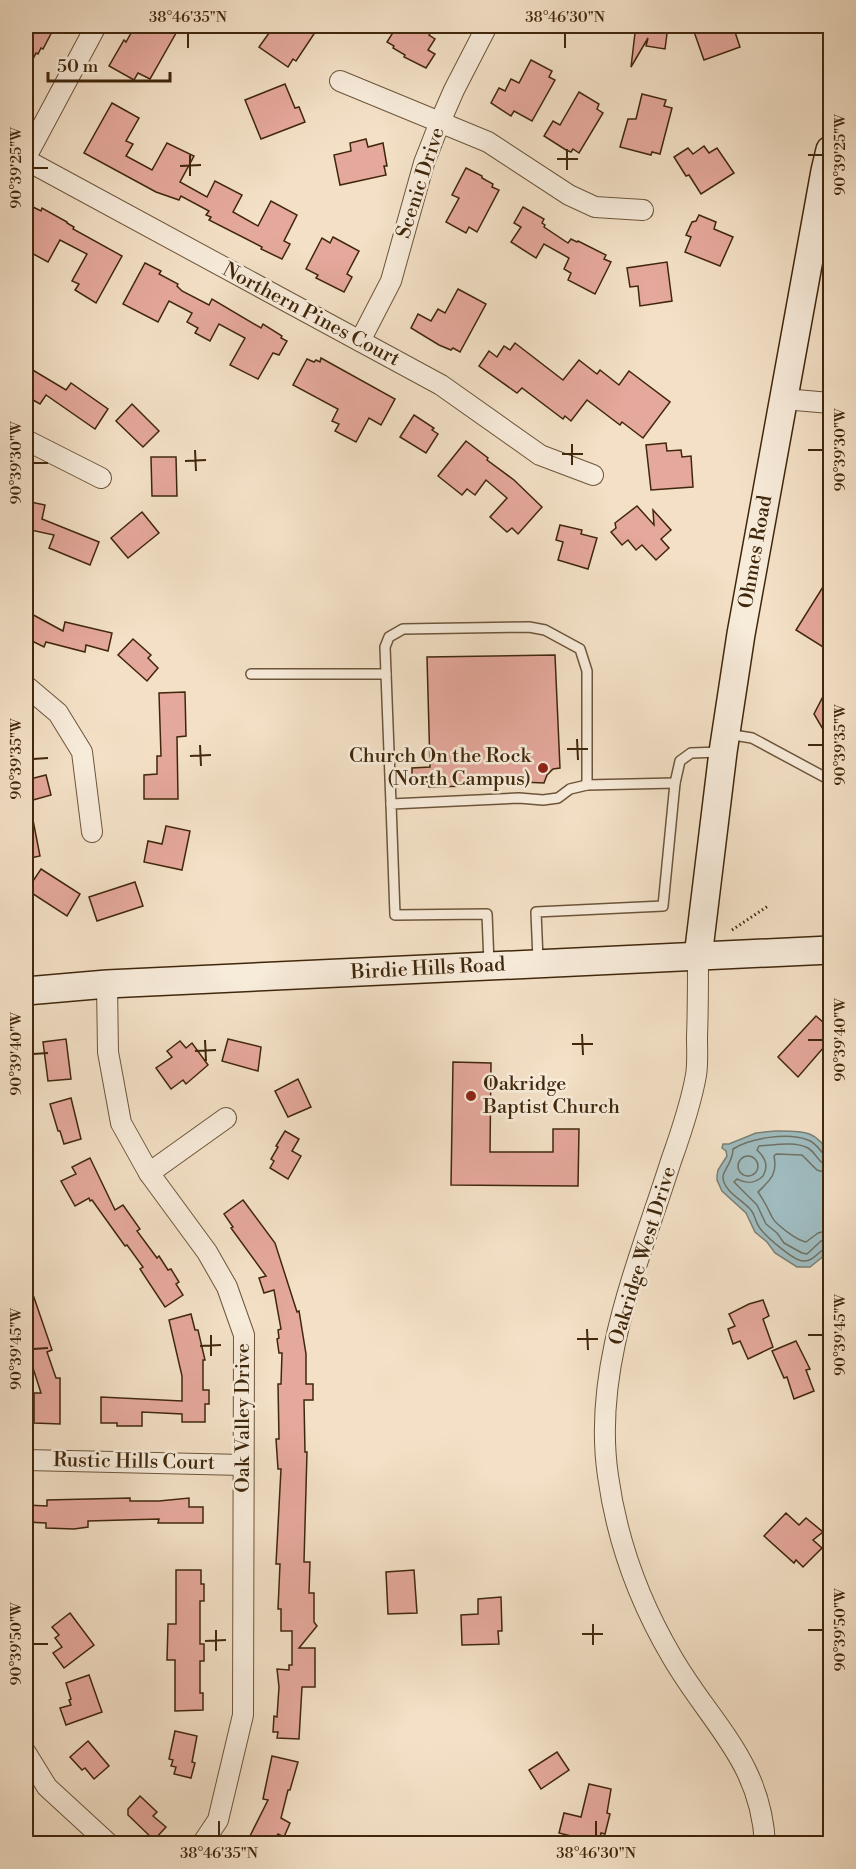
<svg xmlns="http://www.w3.org/2000/svg" width="856" height="1869" viewBox="0 0 856 1869" font-family="'Libre Bodoni',serif">
<style>
.water{fill:#9fbbbe;stroke:#798076;stroke-width:1.5}
.lines{fill:none;stroke-linecap:round;stroke-linejoin:round}
.shore{stroke:#707164;stroke-width:1.5}
.building{fill:#e5a89c;stroke:#40270b;stroke-width:1.5}
.lane-casing{stroke:#6d553a;stroke-width:12}
.street-casing{stroke:#6d553a;stroke-width:22}
.secondary-casing{stroke:#40270b;stroke-width:30}
.path{stroke:#40270b;stroke-width:3;stroke-dasharray:1.5 3;stroke-linecap:butt}
.lane{stroke:#f7ebda;stroke-width:9}
.street{stroke:#f7ebda;stroke-width:20}
.secondary{stroke:#f7ebda;stroke-width:27}
.ticks{fill:none;stroke:#40270b;stroke-width:2}
.poi-dot{fill:#8f2418;stroke:#f7ebda;stroke-width:2}
.labels{text-anchor:middle;dominant-baseline:central;stroke-width:5;stroke-linejoin:round;paint-order:stroke}
.street-label{font-size:20px;fill:#40270b;stroke:#f7ebda}
.poi-label{font-size:20px;fill:#40270b;stroke:#f7ebda;text-anchor:end}
.neatline{fill:none;stroke:#40270b;stroke-width:2}
.ticks-label{font-size:15px;text-anchor:middle;fill:#40270b}
</style>
<rect width="100%" height="100%" fill="#f3e0c6"/>
<filter id="stains"><feTurbulence type="fractalNoise" baseFrequency=".00333" numOctaves="4"/><feColorMatrix values="0 0 0 0 .2 0 0 0 0 .09 0 0 0 0 .02 0 0 0 .5 -.17"/></filter>
<radialGradient id="worn" r=".72"><stop offset=".6" stop-color="#630" stop-opacity="0"/><stop offset="1" stop-color="#630" stop-opacity=".3"/></radialGradient>
<path class="water" d="M775,1131C802,1131 817,1129 830,1156V1251L810,1267H797L775,1253L767,1242L755,1232L746,1213L722,1191L717,1180V1176L718,1170L727,1156L726,1151L722,1148L723,1144H729L756,1133Z"/>
<g class="lines">
<g class="shore">
<circle cx="748" cy="1166" r="10"/>
<path d="M830,1157L825,1156C819,1149 816,1143 808,1140C788,1132 750,1138 733,1149C733,1163 722,1171 723,1178C724,1191 742,1200 750,1209C755,1214 755,1220 758,1225C762,1234 794,1261 803,1261C815,1262 819,1248 830,1247"/>
<path d="M830,1165C817,1164 818,1154 808,1148C795,1141 774,1145 759,1146L757,1150C766,1158 769,1166 763,1176C755,1184 747,1184 737,1179L734,1182L757,1205L766,1224L777,1233L784,1243L802,1253L807,1254L821,1241L830,1239"/>
<path d="M830,1174L817,1170L802,1155L776,1154L774,1156C778,1175 769,1181 758,1192C765,1202 767,1207 772,1217C776,1225 798,1241 806,1242L818,1233L830,1230"/>
</g>
</g>
<g class="building">
<polygon points="26,26 55,26 43,49 41,48 38,54 36,53 26,73"/>
<polygon points="135,26 180,26 150,79 138,73 134,80 109,66 124,40 126,42"/>
<polygon points="274,26 308,26 316,31 296,61 293,59 288,67 259,47"/>
<polygon points="397,26 435,26 429,35 435,39 428,50 435,54 426,68 404,57 405,55 393,48 394,46 387,42"/>
<polygon points="619,26 668,26 665,49 646,46 648,38 631,67 635,33"/>
<polygon points="692,26 733,26 740,47 704,60"/>
<polygon points="531,60 552,71 549,77 555,80 532,121 514,111 511,116 491,103 499,88 505,91 511,79 519,83"/>
<polygon points="285,84 295,108 299,107 305,122 261,139 245,100"/>
<polygon points="579,92 599,104 597,109 603,113 579,153 573,149 571,152 566,150 544,136 553,121 560,125"/>
<polygon points="642,94 666,100 664,106 672,108 660,154 652,152 651,155 620,147 628,119 636,119"/>
<polygon points="112,103 139,118 126,141 133,144 126,156 152,170 167,143 194,156 180,182 207,197 215,181 242,195 233,212 258,226 271,201 297,215 284,241 290,244 282,259 261,249 262,247 209,220 211,217 206,215 209,211 181,196 179,200 156,192 84,153"/>
<polygon points="366,139 368,147 383,143 387,166 384,166 386,175 340,185 334,155 351,151 350,143"/>
<polygon points="704,146 709,153 717,148 734,173 701,194 689,175 686,176 674,157 688,148 693,154"/>
<polygon points="466,168 482,176 482,178 493,184 492,187 499,190 477,232 469,227 466,233 446,222 459,198 452,195"/>
<polygon points="33,207 41,211 42,208 67,222 67,223 74,227 73,229 122,256 96,303 75,290 79,284 72,281 87,254 60,240 48,262 26,250 26,222"/>
<polygon points="523,207 544,219 542,223 545,225 544,227 568,243 571,239 577,242 578,241 606,255 604,259 611,262 595,294 568,280 571,273 564,269 569,258 544,244 536,258 511,242 521,227 514,223"/>
<polygon points="699,215 716,222 714,229 733,237 720,266 685,252 691,237 686,235 692,222 696,221"/>
<polygon points="333,237 359,251 347,274 352,277 344,292 316,278 318,275 306,269 322,238 330,243"/>
<polygon points="667,262 672,301 640,306 638,286 630,287 627,268"/>
<polygon points="145,263 161,271 159,274 178,284 177,286 182,291 209,305 212,299 261,328 263,324 282,336 281,338 287,341 279,355 273,353 258,379 230,365 245,338 219,324 210,341 195,333 198,328 187,322 192,313 169,301 158,322 123,304"/>
<polygon points="458,289 486,304 460,352 453,348 451,350 439,345 411,328 418,314 431,321 438,309 445,313"/>
<polygon points="515,343 563,380 579,360 597,374 600,370 619,385 629,371 670,402 643,438 622,422 620,425 587,400 571,421 565,416 563,419 522,388 517,393 479,366 489,351 497,357 504,346 510,350"/>
<polygon points="321,358 395,399 381,425 369,418 356,442 335,431 339,424 332,421 338,409 293,385 307,359 314,362 316,360 320,362"/>
<polygon points="26,366 66,390 71,383 108,409 95,429 46,395 40,404 26,396"/>
<polygon points="132,404 159,431 143,447 116,421"/>
<polygon points="414,415 434,428 432,430 438,434 426,453 400,437"/>
<polygon points="466,441 488,458 487,460 514,480 542,507 518,534 512,528 507,532 490,517 507,498 486,480 475,495 467,489 462,495 438,476"/>
<polygon points="666,443 667,451 681,450 682,457 691,456 693,487 651,490 646,445"/>
<polygon points="151,457 176,457 177,496 152,496"/>
<polygon points="26,501 45,505 42,519 99,542 90,565 49,548 54,535 26,529"/>
<polygon points="637,506 654,525 653,510 671,530 661,539 669,548 656,560 642,545 636,550 628,540 622,545 611,532 616,528 615,523"/>
<polygon points="142,512 159,533 128,558 111,538"/>
<polygon points="560,525 582,530 581,534 597,538 588,569 558,560 563,542 556,540"/>
<polygon points="831,574 831,652 796,630"/>
<polygon points="26,611 63,631 65,622 112,633 108,651 86,645 85,652 46,642 44,647 26,638"/>
<polygon points="133,639 151,655 148,658 158,668 147,681 118,655"/>
<polygon points="555,655 560,768 553,769 547,775 544,783 522,782 522,778 473,779 473,786 429,787 428,782 412,782 412,768 430,767 427,657"/>
<polygon points="831,681 831,743 814,714"/>
<polygon points="185,692 186,736 177,737 178,799 144,799 144,775 157,774 157,756 161,756 159,693"/>
<polygon points="46,775 51,795 26,802 26,780"/>
<polygon points="26,815 32,815 40,856 26,859"/>
<polygon points="166,826 190,831 182,870 144,862 148,841 162,844"/>
<polygon points="41,869 80,894 67,916 27,890"/>
<polygon points="135,882 143,906 97,921 89,897"/>
<polygon points="816,1016 831,1029 831,1039 798,1077 778,1057"/>
<polygon points="66,1039 71,1079 48,1081 43,1042"/>
<polygon points="228,1039 261,1047 258,1071 222,1061"/>
<polygon points="180,1041 186,1048 192,1043 208,1065 186,1084 183,1080 171,1089 156,1068 172,1057 167,1051"/>
<polygon points="453,1062 491,1063 490,1152 553,1152 553,1129 579,1129 578,1186 451,1185"/>
<polygon points="298,1079 311,1107 288,1117 275,1091"/>
<polygon points="71,1098 81,1139 64,1144 60,1131 58,1131 50,1104"/>
<polygon points="285,1131 299,1139 292,1151 301,1156 288,1179 270,1168 274,1161 271,1159 278,1147 276,1146"/>
<polygon points="90,1158 115,1210 123,1205 140,1229 137,1231 157,1258 159,1256 168,1270 171,1269 179,1282 176,1284 183,1295 165,1307 140,1269 143,1267 127,1245 125,1246 92,1200 90,1201 89,1198 75,1206 61,1181 76,1174 72,1167"/>
<polygon points="243,1200 275,1243 297,1312 299,1311 306,1354 306,1384 313,1384 313,1400 304,1400 305,1452 307,1452 304,1562 310,1562 309,1593 314,1593 314,1622 317,1626 299,1648 315,1648 315,1687 302,1687 299,1739 277,1738 278,1732 273,1732 274,1716 277,1717 279,1687 277,1669 289,1670 289,1665 292,1665 292,1631 281,1631 281,1609 278,1609 280,1564 276,1564 281,1469 278,1469 276,1439 279,1439 278,1384 281,1384 282,1353 279,1353 277,1339 279,1338 278,1330 281,1329 274,1290 264,1293 259,1278 266,1276 231,1228 233,1227 224,1214"/>
<polygon points="26,1280 28,1280 52,1350 47,1352 56,1378 60,1378 60,1424 34,1423 34,1393 41,1393 26,1346"/>
<polygon points="763,1300 769,1316 763,1319 773,1347 748,1359 740,1341 733,1344 728,1329 735,1326 729,1314 749,1304"/>
<polygon points="191,1314 195,1330 198,1330 205,1360 203,1360 203,1390 209,1390 209,1404 205,1404 205,1422 182,1422 182,1414 142,1412 142,1426 117,1426 117,1423 101,1423 101,1397 182,1401 182,1376 169,1320"/>
<polygon points="796,1341 810,1369 806,1370 814,1391 794,1399 787,1377 784,1378 772,1351"/>
<polygon points="130,1498 130,1501 159,1501 189,1498 189,1507 203,1507 203,1523 158,1523 159,1519 88,1521 88,1527 74,1529 46,1528 46,1523 26,1522 26,1505 47,1506 47,1500"/>
<polygon points="786,1513 799,1525 806,1518 823,1532 813,1540 822,1548 803,1567 796,1560 794,1563 764,1536"/>
<polygon points="176,1570 201,1570 201,1584 204,1584 204,1601 200,1601 200,1644 204,1644 204,1661 200,1661 200,1693 203,1693 203,1710 175,1711 175,1660 167,1660 168,1624 176,1624"/>
<polygon points="414,1570 417,1613 388,1614 386,1572"/>
<polygon points="501,1597 502,1631 498,1631 499,1644 462,1645 461,1615 478,1614 478,1599"/>
<polygon points="70,1613 94,1645 64,1668 53,1653 62,1647 55,1638 59,1635 52,1627"/>
<polygon points="89,1675 102,1712 66,1725 60,1708 71,1705 69,1700 71,1699 66,1683"/>
<polygon points="175,1731 197,1736 192,1762 195,1763 191,1778 174,1774 176,1767 171,1766 173,1760 169,1759"/>
<polygon points="88,1741 109,1766 94,1779 85,1768 82,1770 70,1757"/>
<polygon points="557,1752 569,1770 541,1789 529,1770"/>
<polygon points="272,1756 298,1762 290,1790 288,1790 281,1818 290,1823 284,1837 278,1834 273,1844 246,1844 268,1800 263,1799"/>
<polygon points="589,1784 611,1789 607,1813 610,1814 605,1834 601,1833 599,1843 559,1833 564,1813 581,1817"/>
<polygon points="140,1796 157,1812 153,1816 166,1827 154,1840 128,1815 128,1809"/>
</g>
<g class="lines">
<g class="lane-casing">
<g id="lane">
<polyline points="251,674 386,674"/>
<polyline points="727,734 752,738 830,780"/>
<polyline points="391,804 385,647 389,637 403,629 529,627 545,630 580,649 587,671 587,785"/>
<polyline points="538,960 536,912 663,906 675,783 680,761 691,753 720,752"/>
<polyline points="489,963 487,914 395,915 391,804 519,798 543,800 558,798 570,789 587,785 675,783"/>
</g>
</g>
<g class="street-casing">
<g id="street">
<polyline points="340,81 488,142 569,195 595,207 643,210"/>
<polyline points="26,157 96,26"/>
<polyline points="26,160 441,385 540,455 593,475"/>
<polyline points="360,341 391,281 424,163 440,122 454,90 487,26"/>
<polyline points="784,399 830,403"/>
<polyline points="26,440 101,478"/>
<polyline points="26,686 58,713 82,752 92,832"/>
<path d="M698,957C698,984 698,1011 697,1037C697,1050 698,1063 696,1075C691,1104 681,1133 671,1161C639,1262 592,1368 608,1476C617,1541 639,1601 672,1657C710,1723 761,1761 765,1844"/>
<polyline points="107,984 108,1052 121,1123 149,1173 207,1252 227,1287 244,1335 243,1715 218,1820 202,1844"/>
<polyline points="149,1173 226,1118"/>
<polyline points="26,1460 243,1465"/>
<polyline points="26,1753 47,1787 109,1844"/>
</g>
</g>
<g class="secondary-casing">
<g id="secondary">
<polyline points="698,957 723,752 741,634 825,171 830,150"/>
<polyline points="26,991 107,984 830,950"/>
</g>
</g>
<polyline class="path" points="732,930 768,906"/>
<use href="#lane" class="lane"/>
<use href="#street" class="street"/>
<use href="#secondary" class="secondary"/>
</g>
<path class="ticks" d="M188,33V48M565,33V48M567,149V170M190,155V176M808,155H823M557,159H578M180,166L201,165M33,168H48M572,444V465M195,450L196,471M808,450H823M562,454H583M185,461L206,460M33,463H48M577,739L578,760M200,745L201,766M808,745H823M567,749H588M190,756L211,755M33,759L48,758M582,1034L583,1055M205,1040L206,1061M808,1040H823M572,1044H593M195,1051L216,1050M33,1054L48,1053M587,1329L588,1350M211,1335V1356M808,1335H823M577,1339H598M200,1346L221,1345M33,1349L48,1348M593,1624V1645M216,1630V1651M808,1630H823M582,1634H603M205,1641L226,1640M33,1644H48M219,1821V1836M596,1821V1836"/>
<g class="poi-dot">
<circle cx="543" cy="768" r="6"/>
<circle cx="471" cy="1096" r="6"/>
</g>
<g class="labels">
<g class="street-label">
<text transform="translate(421 183) rotate(-72)">Scenic Drive</text>
<text transform="translate(311 315) rotate(28)">Northern Pines Court</text>
<text transform="translate(756 552) rotate(-80)">Ohmes Road</text>
<text transform="translate(428 969) rotate(-3)">Birdie Hills Road</text>
<text transform="translate(643 1256) rotate(-73)">Oakridge West Drive</text>
<text transform="translate(243 1418) rotate(-90)">Oak Valley Drive</text>
<text transform="translate(134 1462) rotate(1)">Rustic Hills Court</text>
</g>
<g class="poi-label">
<text x="531" y="756">Church On the Rock<tspan x="531" dy="23">(North Campus)</tspan></text>
<text x="483" y="1084" text-anchor="start">Oakridge<tspan x="483" dy="23">Baptist Church</tspan></text>
</g>
</g>
<rect width="856" height="1869" fill="none" stroke="#f3e0c6" stroke-width="66"/>
<path d="M48 72v9h122v-9" fill="none" stroke="#40270b" stroke-width="3"/>
<text x="57" y="72" font-size="18" fill="#40270b" stroke="#f7ebda" stroke-width="4.5" paint-order="stroke">50 m</text>
<rect x="33" y="33" width="790" height="1803" class="neatline"/>
<g class="ticks-label">
<text x="188" y="22">38°46'35"N</text>
<text x="565" y="22">38°46'30"N</text>
<text transform="translate(840 155) rotate(-90)" y="5">90°39'25"W</text>
<text transform="translate(16 168) rotate(-90)" y="5">90°39'25"W</text>
<text transform="translate(840 450) rotate(-90)" y="5">90°39'30"W</text>
<text transform="translate(16 463) rotate(-90)" y="5">90°39'30"W</text>
<text transform="translate(840 745) rotate(-90)" y="5">90°39'35"W</text>
<text transform="translate(16 759) rotate(-90)" y="5">90°39'35"W</text>
<text transform="translate(840 1040) rotate(-90)" y="5">90°39'40"W</text>
<text transform="translate(16 1054) rotate(-90)" y="5">90°39'40"W</text>
<text transform="translate(840 1335) rotate(-90)" y="5">90°39'45"W</text>
<text transform="translate(16 1349) rotate(-90)" y="5">90°39'45"W</text>
<text transform="translate(840 1630) rotate(-90)" y="5">90°39'50"W</text>
<text transform="translate(16 1644) rotate(-90)" y="5">90°39'50"W</text>
<text x="219" y="1858">38°46'35"N</text>
<text x="596" y="1858">38°46'30"N</text>
</g>
<rect width="100%" height="100%" filter="url(#stains)"/>
<rect width="100%" height="100%" fill="url(#worn)"/>
</svg>
